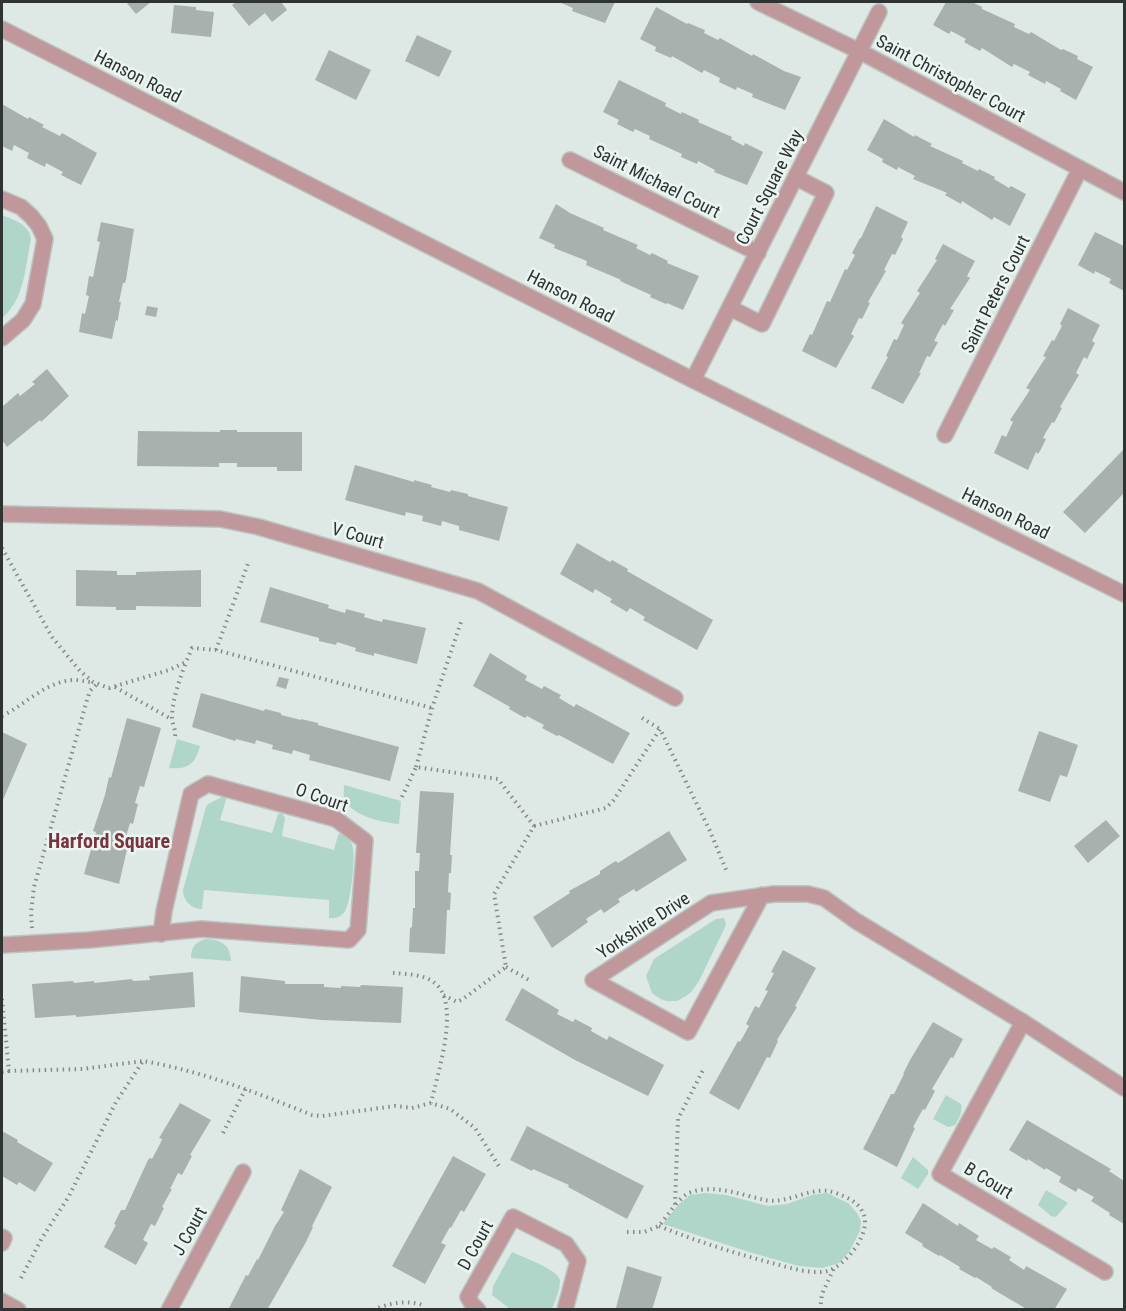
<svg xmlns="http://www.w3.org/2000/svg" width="1126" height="1311" viewBox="0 0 1126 1311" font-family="'Roboto Condensed',sans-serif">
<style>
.green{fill:#b0d6c9}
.building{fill:#a8b1ae}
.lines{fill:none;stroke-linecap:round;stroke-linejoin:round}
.minor-casing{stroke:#bbc4c1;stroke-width:18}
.path{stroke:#858b89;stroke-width:4;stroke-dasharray:1.5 4.5;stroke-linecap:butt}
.minor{stroke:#c0989b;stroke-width:15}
.labels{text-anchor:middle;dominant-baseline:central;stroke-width:5;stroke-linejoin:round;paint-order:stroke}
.street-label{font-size:18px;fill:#2f3331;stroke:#ebf6f2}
.neighbourhood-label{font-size:20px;font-weight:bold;fill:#7b333e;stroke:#ebf6f2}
</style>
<rect width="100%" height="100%" fill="#dee8e5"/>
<g class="green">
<path d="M2,215C13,220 30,224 31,239C25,267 25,299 2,318Z"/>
<path d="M177,739L200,746C195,764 188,770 169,768Z"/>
<path d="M344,785L401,801L399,824C384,823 352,816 345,800C343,796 344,790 344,785Z"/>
<path d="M222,797H226V800L220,820L272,833L278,814L282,813L285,818L282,836L334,850L338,835L342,832C347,837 352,841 353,848C355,859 351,902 345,911C341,917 336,919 329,918V900L204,890L202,909C191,909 183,900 183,890L206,807L208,804Z"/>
<polygon points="724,918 726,925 699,981 692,991 686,996 677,1001 666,1001 659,998 652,993 646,976 654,959 716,919"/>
<path d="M206,939C222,940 230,945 231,961L191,958C191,947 195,942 206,939Z"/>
<path d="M946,1095L961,1104C963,1112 959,1118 955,1125L948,1127L933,1119Z"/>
<polygon points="913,1157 928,1170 928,1174 918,1189 901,1178"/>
<polygon points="1046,1190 1068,1203 1056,1217 1051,1216 1038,1205"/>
<polygon points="705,1193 726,1195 768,1206 787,1204 812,1195 827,1193 848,1203 857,1213 861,1221 860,1231 849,1252 839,1263 822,1268 799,1266 749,1252 663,1224 678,1205 690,1195"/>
<path d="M512,1252C522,1257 560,1270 560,1281C560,1290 555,1301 552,1309H510L492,1295L493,1286Z"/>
</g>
<g class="building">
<polygon points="126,2 151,2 136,14"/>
<polygon points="236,2 281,2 287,10 272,22 265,13 249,26 232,5"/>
<polygon points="559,2 615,2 605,23 572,11 573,8"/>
<polygon points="946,2 972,2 982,7 982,9 1015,24 1014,27 1029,34 1031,32 1061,50 1063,49 1078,56 1077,59 1093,67 1076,100 1060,91 1061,89 1046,81 1045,84 1028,75 1030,72 1014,64 1012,67 982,48 980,51 964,42 966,39 951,31 949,34 933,25"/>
<polygon points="174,5 196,7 196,10 214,12 211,37 171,33"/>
<polygon points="656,7 687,24 688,23 705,30 704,33 718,40 720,38 752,56 753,54 784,71 801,77 785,110 752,97 753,94 737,87 736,90 719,82 720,78 704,70 702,73 672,56 671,58 655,51 656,47 640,39"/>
<polygon points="417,35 452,51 439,77 405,61"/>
<polygon points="329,50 371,70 356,100 315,80"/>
<polygon points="619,80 666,103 665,106 681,114 682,112 699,120 698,122 732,137 731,139 744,146 745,143 763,152 747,185 714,172 715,170 698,161 697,164 681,157 682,154 649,139 650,136 635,129 633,132 617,124 619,120 603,112"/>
<polygon points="2,104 28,119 29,117 44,125 42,127 60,136 62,133 97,153 81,185 61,175 63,172 46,163 45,167 27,158 29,153 14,145 12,151 2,146"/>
<polygon points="884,119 914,137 915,135 932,144 930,146 963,161 962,163 978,171 979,169 995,177 994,179 1009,188 1011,186 1026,194 1010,226 994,217 992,220 962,201 961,204 945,195 947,193 945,192 913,179 915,176 898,167 897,170 882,162 883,159 867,150"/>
<polygon points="556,204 570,213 604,228 603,230 638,245 636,248 650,255 652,253 668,261 667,263 699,276 683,310 667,303 666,304 650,297 651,295 620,281 621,280 619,279 586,265 587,261 554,248 555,245 539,238"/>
<polygon points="876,206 908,222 901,237 903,239 895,255 892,254 884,270 886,271 868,302 870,303 862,319 859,318 851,334 854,336 836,368 802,351 810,334 812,335 827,301 830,302 845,269 847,270 855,255 852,253 860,238 861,238"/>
<polygon points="101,222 134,229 126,280 125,283 123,283 119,302 121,302 118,318 118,321 116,320 112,339 79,332 82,313 85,314 89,296 86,295 89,276 93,277 100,242 97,241"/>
<polygon points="1095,232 1124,246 1124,291 1109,283 1111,279 1095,271 1094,274 1078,265"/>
<polygon points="943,244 975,261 967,276 970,278 950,309 954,310 945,326 943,324 934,341 938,342 930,357 927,356 919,373 921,373 903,404 871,388 888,357 886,356 894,339 897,340 904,325 901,323 920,293 917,291 937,260 935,259"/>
<polygon points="147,306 158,308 156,317 145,315"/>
<polygon points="1068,308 1100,325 1092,341 1095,343 1087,359 1084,357 1076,373 1079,375 1060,407 1062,408 1054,423 1052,422 1045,434 1043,438 1046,439 1040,451 1038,454 1036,452 1028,470 994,453 1002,435 1006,437 1013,422 1010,420 1030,390 1026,388 1046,357 1043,356 1052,340 1054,341 1062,326 1060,324"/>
<polygon points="47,369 69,396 41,422 40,420 7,447 2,440 2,407 18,393 20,396 35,384 32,382"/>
<polygon points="220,430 237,430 237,432 302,432 302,471 277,471 277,467 237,467 237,463 219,463 219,467 137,466 138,431 220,432"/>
<polygon points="1124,449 1124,493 1085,533 1063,512"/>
<polygon points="355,465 414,482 414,480 432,485 431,487 450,492 451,490 468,494 468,496 508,507 499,541 459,530 459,526 442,521 441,526 422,521 423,516 406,512 405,516 345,500"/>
<polygon points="577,543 610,562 612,560 628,569 627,571 713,620 697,650 643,620 645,617 630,608 627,612 610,602 612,599 595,589 593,593 560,574"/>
<polygon points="76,570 117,571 117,575 136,575 136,572 201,570 201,607 136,606 136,610 116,610 116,607 76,606"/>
<polygon points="270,587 329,605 328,608 345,613 346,609 365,614 364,617 382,622 383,619 426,628 417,664 374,653 374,656 355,651 356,648 337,642 336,645 319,641 319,638 260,622"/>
<polygon points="490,653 527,676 525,680 542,689 544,686 561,695 559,698 574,707 576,704 630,733 613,764 559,735 557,736 542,728 544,725 527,716 525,718 509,709 510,707 473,686"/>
<polygon points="279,677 289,679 286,689 276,686"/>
<polygon points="201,693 264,711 265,709 281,713 281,715 301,720 301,719 318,723 318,725 399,747 390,781 309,760 310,755 293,750 292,754 272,749 273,745 256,740 255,744 236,739 235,741 192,727"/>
<polygon points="127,718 161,728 144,787 140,786 135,803 138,804 133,824 130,823 125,840 129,841 119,884 84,874 96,832 93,831 105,795 109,777 111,778"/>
<polygon points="1039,731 1078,745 1067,777 1060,775 1050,802 1018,791"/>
<polygon points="2,732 27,744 2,802"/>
<polygon points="420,791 454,793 450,855 452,855 451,873 449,873 448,892 451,893 450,910 447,910 445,954 409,952 410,928 412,927 413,908 415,908 415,871 419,871 420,853 416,853"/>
<polygon points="1106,820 1120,836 1088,863 1074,846"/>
<polygon points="669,831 687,860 636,892 634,889 618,899 620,902 604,913 601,909 586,919 588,922 552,948 533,917 570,893 569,891 600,874 600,871 614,862 616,861 618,863"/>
<polygon points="783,950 816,968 795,1006 797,1007 777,1040 778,1041 770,1058 767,1057 739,1110 709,1093 738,1041 740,1042 749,1026 746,1024 755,1006 759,1008 768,991 765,990 774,973 771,972"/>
<polygon points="193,972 195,1007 76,1017 76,1015 35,1018 32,984 73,981 74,983 94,981 94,983 132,979 133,981 150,980 149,976"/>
<polygon points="241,976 285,981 285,984 324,984 324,987 341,988 341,986 360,987 361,985 403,987 401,1023 322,1020 239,1012"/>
<polygon points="522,988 559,1010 557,1014 573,1022 575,1019 592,1028 591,1031 607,1040 609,1036 664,1065 648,1096 575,1060 505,1020"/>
<polygon points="933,1022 963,1039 953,1058 951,1057 932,1089 935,1091 925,1110 923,1109 913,1127 915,1128 897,1167 863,1149 891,1094 894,1094 904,1074 903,1074 910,1060"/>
<polygon points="180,1103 211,1120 190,1155 192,1156 182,1175 178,1173 170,1189 172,1189 162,1207 164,1208 155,1226 151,1224 143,1240 148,1243 136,1265 104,1247 116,1225 114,1224 121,1210 125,1210 148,1160 150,1158 152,1159 161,1142 162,1139 159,1138"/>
<polygon points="1027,1120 1111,1169 1109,1171 1124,1181 1124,1224 1109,1215 1110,1213 1091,1201 1094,1197 1078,1188 1076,1192 1059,1182 1061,1177 1046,1168 1045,1170 1028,1159 1027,1161 1009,1150"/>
<polygon points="527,1126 644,1186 627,1219 568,1187 569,1185 533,1169 532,1171 510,1160"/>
<polygon points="2,1131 18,1140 17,1142 53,1163 35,1192 19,1182 17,1185 2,1176"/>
<polygon points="453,1156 486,1174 464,1212 461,1210 451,1228 450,1227 441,1243 446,1245 425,1284 392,1266"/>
<polygon points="300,1169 332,1187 312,1226 313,1227 306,1242 267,1310 228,1310 246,1275 248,1276 257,1259 258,1260 275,1226 284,1212 281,1210"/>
<polygon points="923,1203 958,1226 959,1223 979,1236 976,1240 992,1249 994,1247 1011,1257 1009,1260 1024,1270 1026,1266 1067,1289 1054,1310 1028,1310 991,1288 992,1287 976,1277 975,1278 959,1269 960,1267 940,1255 939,1256 922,1246 923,1244 905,1233"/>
<polygon points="627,1266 662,1277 652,1310 620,1310 616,1308"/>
</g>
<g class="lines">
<g class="minor-casing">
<g id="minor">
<polyline points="758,2 859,51 1124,192"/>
<polyline points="2,29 693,380 1124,594"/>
<polyline points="570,160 758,253"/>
<polyline points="2,199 21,207 31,216 39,226 45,239 33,304 23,320 2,338"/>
<polyline points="730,308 762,324 826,193 797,178"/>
<polyline points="693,380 879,12"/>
<polyline points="945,435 1080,169"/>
<polyline points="2,514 220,519 259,527 478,591 675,698"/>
<polyline points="762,895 688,1032 593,980 711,903 774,894 808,894 824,898 856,921 1023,1022 1124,1088"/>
<polyline points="2,945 89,940 201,929 349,940 358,930 365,841 336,819 208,784 191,794 164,911 161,934"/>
<polyline points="1023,1022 940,1174 1105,1272"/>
<polyline points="2,1237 4,1238 2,1243"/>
<polyline points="2,1301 18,1310"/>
<polyline points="169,1310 243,1172"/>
<polyline points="478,1310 472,1304 468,1297 513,1217 566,1244 578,1261 565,1310"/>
</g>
</g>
<g class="path">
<polyline points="2,548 52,637 80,671 93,682 109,688 169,670 186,662 192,648 216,650 432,708"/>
<polyline points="216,650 249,561"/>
<polyline points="115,687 171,719"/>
<path d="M2,716C25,705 46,681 74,680C80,680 86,682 93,682"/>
<polyline points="642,718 660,729"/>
<path d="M175,736C176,729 172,724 172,718C172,699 180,679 186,662"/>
<polyline points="416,767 432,708 462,619"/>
<polyline points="402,797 416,767 498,779 534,826 494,894 506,967 463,999 457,1002 443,995"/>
<polyline points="534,826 606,808 613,801 660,729 710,831 727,872"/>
<polyline points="32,928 31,913 34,887 87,700 90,691 97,684"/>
<polyline points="506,967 531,981"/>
<path d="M393,973C407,974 426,974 437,985C460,1008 437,1075 431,1103"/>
<polyline points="2,999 9,1071 83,1069 143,1061"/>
<polyline points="2,1072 9,1071"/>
<polyline points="223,1133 246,1088"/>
<path d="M659,1226C696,1241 734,1253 772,1263C788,1267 805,1273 822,1272C843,1271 875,1231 862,1211C857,1201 846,1197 836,1193C812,1184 789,1205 765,1200C742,1195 712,1183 689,1193C684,1195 679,1201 675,1205"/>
<polyline points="627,1232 644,1232 659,1226 675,1205 678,1119 703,1070"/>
<path d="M21,1278L42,1238L69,1196L116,1102L143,1061C202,1071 257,1093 312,1115L322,1116L395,1106L412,1108L431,1103L450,1109L475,1128L500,1168"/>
<path d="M373,1310C389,1303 408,1299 425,1306"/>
<polyline points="820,1310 822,1294 834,1268"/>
</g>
<use href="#minor" class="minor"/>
</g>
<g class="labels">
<g class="street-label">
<text transform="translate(138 76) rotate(27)">Hanson Road</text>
<text transform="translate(951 78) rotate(28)">Saint Christopher Court</text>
<text transform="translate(657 181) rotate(27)">Saint Michael Court</text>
<text transform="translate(769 187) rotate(-63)">Court Square Way</text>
<text transform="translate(995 294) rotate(-63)">Saint Peters Court</text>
<text transform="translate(571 296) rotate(27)">Hanson Road</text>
<text transform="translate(1006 513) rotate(26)">Hanson Road</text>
<text transform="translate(358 535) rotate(16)">V Court</text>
<text transform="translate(322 797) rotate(19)">O Court</text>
<text transform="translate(643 925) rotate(-33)">Yorkshire Drive</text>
<text transform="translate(989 1180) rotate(31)">B Court</text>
<text transform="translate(189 1231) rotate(-61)">J Court</text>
<text transform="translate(475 1245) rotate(-61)">D Court</text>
</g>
<g class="neighbourhood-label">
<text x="109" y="841">Harford Square</text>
</g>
</g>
<rect width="1126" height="1311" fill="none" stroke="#2f3331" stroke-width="6"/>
</svg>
